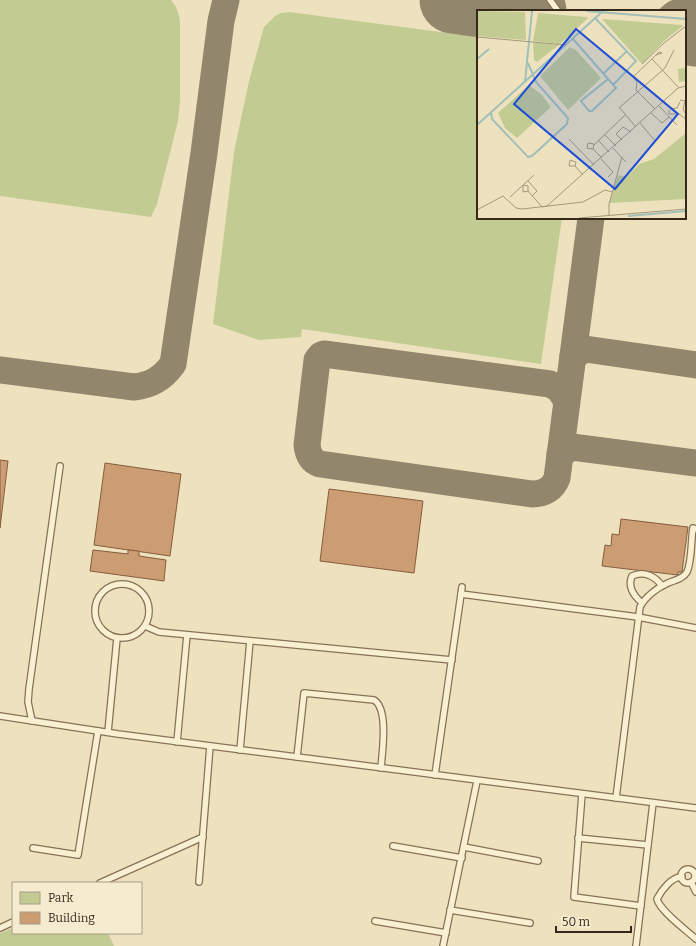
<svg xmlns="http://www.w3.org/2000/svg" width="696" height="946" viewBox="0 0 696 946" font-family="Bitter,serif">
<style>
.green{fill:#c2cb92}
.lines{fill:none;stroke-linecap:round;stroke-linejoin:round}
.taxiway{stroke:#92866d;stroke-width:27}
.runway{stroke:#92866d;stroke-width:67}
.building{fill:#cc9c73;stroke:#855d3d}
.lane-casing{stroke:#867257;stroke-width:8}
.lane{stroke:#f9efd1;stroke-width:5.5}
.inset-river{fill:none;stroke:#a1bfb8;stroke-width:2}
.inset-road{fill:none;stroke:#a4987d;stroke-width:1}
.view{fill:#1d4ed8;fill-opacity:0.15;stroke:#1d4ed8;stroke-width:2}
.inset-edge{fill:none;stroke:#35291c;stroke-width:2}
</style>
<rect width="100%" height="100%" fill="#eee2be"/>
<g class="green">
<path d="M0,0H171C177,7 179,14 180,23V101L178,121L157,204L151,217L0,196Z"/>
<polygon points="289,12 478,37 478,218 562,218 541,364 302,329 301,337 259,340 213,324 234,152 249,81 264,27 275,16 281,13"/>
<polygon points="13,928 13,933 108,933 114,946 0,946 0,933"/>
</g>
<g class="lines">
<g class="taxiway">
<polyline points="573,356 585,349 696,365"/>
<path d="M0,370L134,387C151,385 162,379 173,364L204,153L221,21L226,0"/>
<path d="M567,401L559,389L550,384L324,354L321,355L317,360L307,445C308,454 311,461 320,464L532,494C544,494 553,489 557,478L591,218"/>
<polyline points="560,454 572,447 696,463"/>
</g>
<g class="runway">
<polyline points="453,0 533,11"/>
<polyline points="685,31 696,33"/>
</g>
</g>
<g class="building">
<polygon points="0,460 8,461 0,528"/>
<polygon points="105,463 181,474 170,556 94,545"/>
<polygon points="329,489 423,501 414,573 320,561"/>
<polygon points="621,519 688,527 682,572 678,572 678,575 602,566 605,545 611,546 612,534 619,535"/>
<polygon points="93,550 128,554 128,550 139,551 139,556 166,560 164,581 90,571"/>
</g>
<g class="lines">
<g class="lane-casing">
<g id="lane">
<polyline points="550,0 558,11"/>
<circle cx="122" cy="611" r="27"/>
<polyline points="461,594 638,617 696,628"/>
<path d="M642,603C634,596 627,587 632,576C644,570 656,577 662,586"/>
<polyline points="145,626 159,632 452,660"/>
<polyline points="0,716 118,734 696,808"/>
<polyline points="32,721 28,702 29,689 60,466"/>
<polyline points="108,732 117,638"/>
<polyline points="177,742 187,635"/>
<polyline points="240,750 250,641"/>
<path d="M297,757L304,693L374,700C389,709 382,753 381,768"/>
<polyline points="435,775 462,587"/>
<polyline points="582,794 574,897 641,906"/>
<path d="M616,798L640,607C645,597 658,587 668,583C675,580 683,579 687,572C692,561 691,540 693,528L696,529"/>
<polyline points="578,838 648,845"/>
<polyline points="393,846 462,858"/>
<polyline points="464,847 538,861"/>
<polyline points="33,848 78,855 98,731"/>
<circle cx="688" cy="876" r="7"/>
<path d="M682,877C672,876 661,891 657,899C660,911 686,930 696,939"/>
<polyline points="199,882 210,746"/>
<polyline points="691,882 696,892"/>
<polyline points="100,883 203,837"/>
<polyline points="450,910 530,923"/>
<polyline points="375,921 446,933"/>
<polyline points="0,928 13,922"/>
<path d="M443,946C454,891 466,836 477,781"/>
<polyline points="636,946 653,803"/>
</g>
</g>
<use href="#lane" class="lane"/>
</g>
<g transform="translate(477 10)">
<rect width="209" height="209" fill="#eee2be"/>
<path d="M0,1L48,2L49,30L0,26ZM61,3L109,7L111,8L83,34L56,31ZM125,9L205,15L206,16L188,30L165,54ZM56,32L82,35L60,52L57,50ZM93,37L99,40L124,68L91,100L63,66ZM209,58V71L202,72L201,59ZM52,75L64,84L74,97L40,128L28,118L21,103ZM209,123V189L132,193L141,165L150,167L162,154L177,149Z" fill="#c2cb92"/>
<path class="inset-river" d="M109,1L209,9M118,8L159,51L136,75M96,29L139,78L115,101H112L104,91L131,69M0,49L12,39M126,64L150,41M48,72L55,1M14,103L15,109L51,147L55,146L90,114L91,108L59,72L51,53M0,115L126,1M151,206L209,201"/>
<path class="inset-road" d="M0,27L89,35M175,49L202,78M165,54L187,33L209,16M203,90L208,91L206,100L209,104M182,96L200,115M142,97L159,117M142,98L188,58L197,40M178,99L159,80L160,72L156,67L179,45L182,42L185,43L179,45M194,99L200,98L203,92M192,100V104H202L209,109M174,103L185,113L192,107M163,113L179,132M128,125L139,136M92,129L117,155M145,130L139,124L146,117L154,122M122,131L132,142M117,135L148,105M136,138L149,152M116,139L117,134L111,133L110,138L116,139L125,148M124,149L136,162L131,167M98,156L99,152L93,150L92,156H98L106,165M51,171L60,181L55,186M51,181V176L46,175V182L51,181L65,197L70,196L201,78L209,76M33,187L57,165M0,200L26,186L39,198L45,199L106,192L128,180L135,182M132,206V194L145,147M102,208L209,199"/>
<path class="view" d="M99,19L201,104L138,179L37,94Z"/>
<rect width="209" height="209" class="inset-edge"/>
</g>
<rect x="12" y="882" width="130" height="52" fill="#f5ebce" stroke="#a89d87"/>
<rect x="20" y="892" width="20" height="12" fill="#c2cb92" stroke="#a89d87"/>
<text x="48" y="902" font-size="12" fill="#35291c">Park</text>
<rect x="20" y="912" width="20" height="12" fill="#cc9c73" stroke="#a89d87"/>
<text x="48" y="922" font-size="12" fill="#35291c">Building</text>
<path d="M556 926v6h75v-6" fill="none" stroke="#35291c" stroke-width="2"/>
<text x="562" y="926" font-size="12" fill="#35291c" stroke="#f5ebce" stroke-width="3" paint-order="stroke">50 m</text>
</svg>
